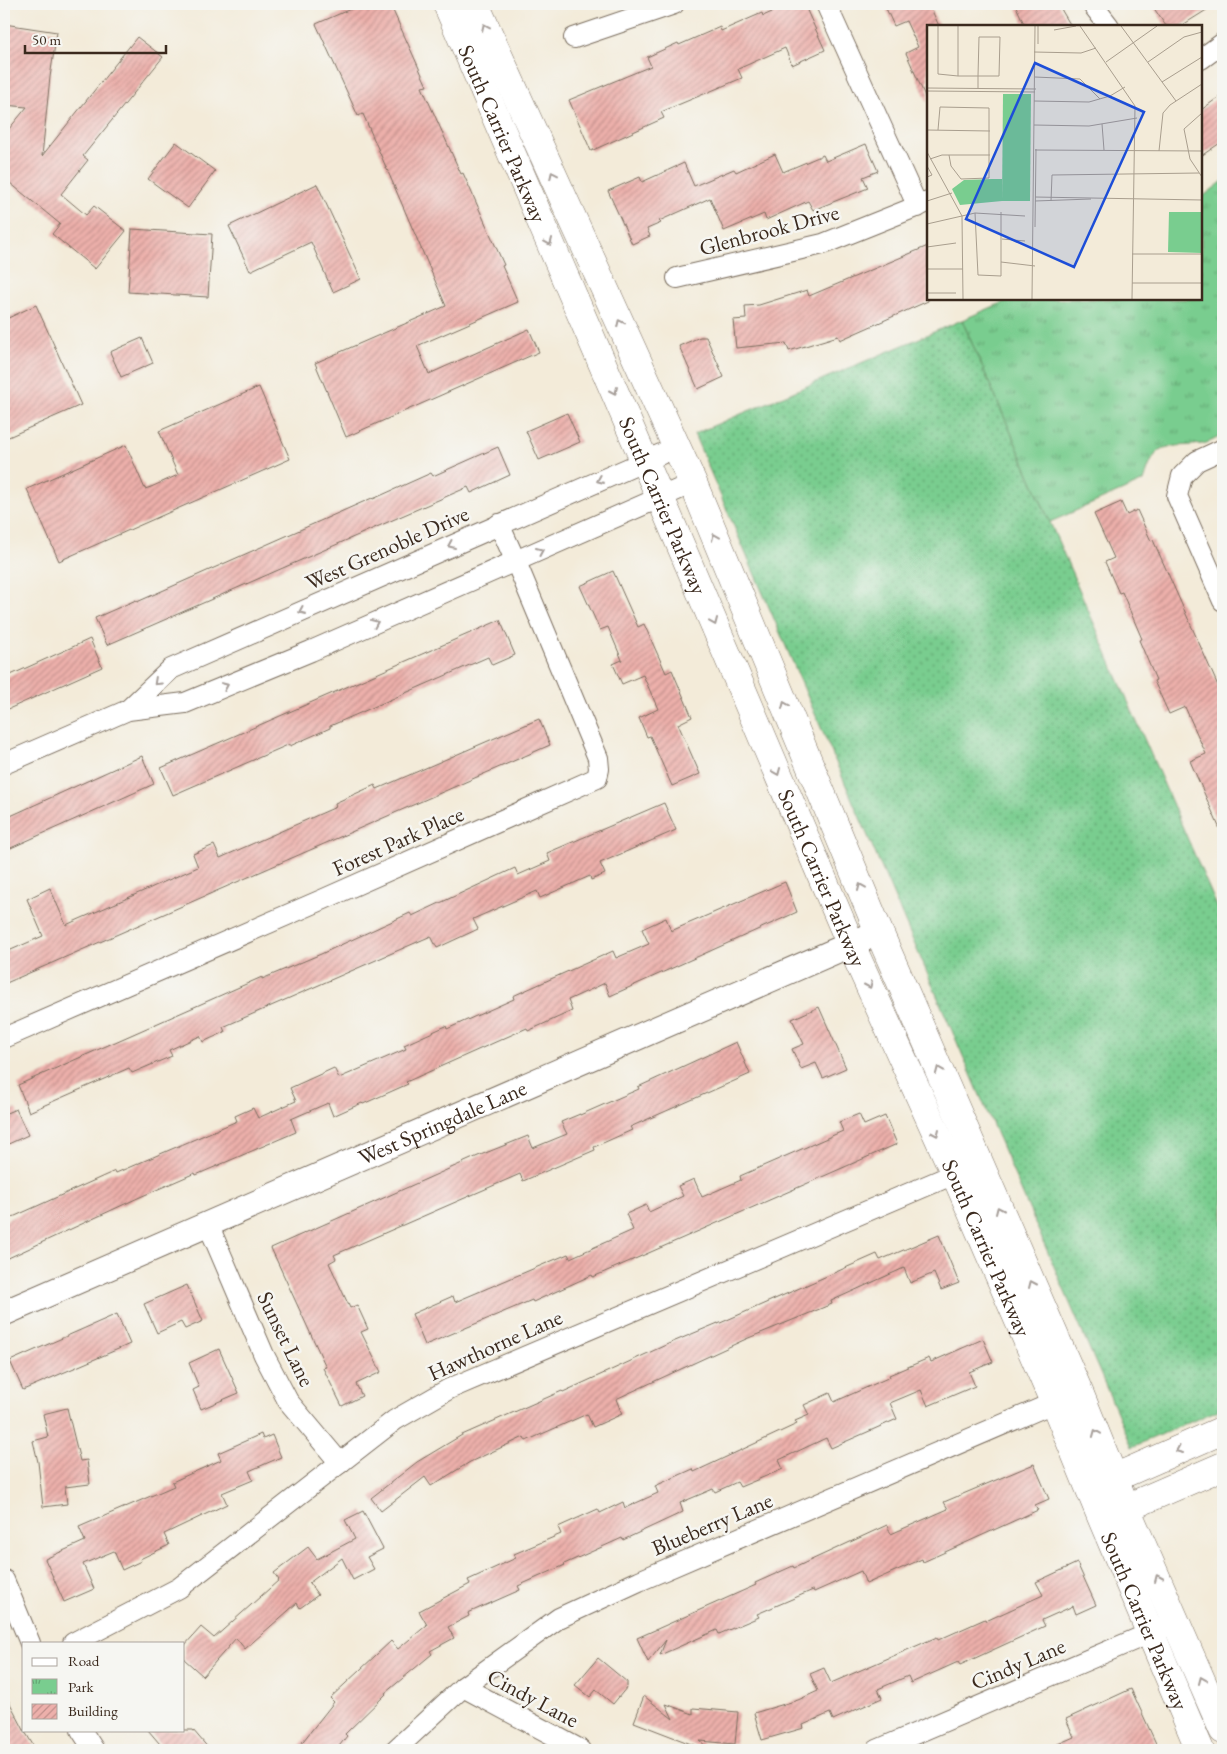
<svg xmlns="http://www.w3.org/2000/svg" width="1227" height="1754" viewBox="0 0 1227 1754" font-family="'EB Garamond',serif">
<style>
.grass{fill:url(#grass-dots);stroke:#5a7c56}
.park{fill:url(#park-tufts);stroke:#5a7c56}
.building{fill:url(#building-hatch)}
.lines{fill:none;stroke-linecap:round;stroke-linejoin:round}
.minor-casing{stroke:#7b6e5f;stroke-width:22}
.tertiary-casing{stroke:#7b6e5f;stroke-width:27}
.secondary-casing{stroke:#7b6e5f;stroke-width:29}
.minor{stroke:#fff;stroke-width:20}
.tertiary{stroke:#fff;stroke-width:25}
.secondary{stroke:#fff;stroke-width:28}
.oneway{stroke:#a79f9a}
.labels{text-anchor:middle;dominant-baseline:central;stroke-width:5;stroke-linejoin:round;paint-order:stroke}
.street-label{font-size:22px;fill:#3b2a1e;stroke:#f6f6f2}
.inset-road{fill:none;stroke:#a99e8e;stroke-width:1}
.view{fill:#1d4ed8;fill-opacity:0.15;stroke:#1d4ed8;stroke-width:2.5}
.inset-edge{fill:none;stroke:#3b2a1e;stroke-width:2.5}
</style>
<defs>
<pattern id="grass-dots" width="8" height="8" patternUnits="userSpaceOnUse" patternTransform="scale(1.25)"><rect width="8" height="8" fill="#79cd8f"/><path d="M2 2h.1M6 6h.1" fill="none" stroke="#64a774" stroke-width="1.8" stroke-linecap="round"/></pattern>
<pattern id="park-tufts" width="24" height="20" patternUnits="userSpaceOnUse" patternTransform="scale(1.25)"><rect width="24" height="20" fill="#79cd8f"/><path d="M3 7l-1-3M5 7V3M7 7l1-3M15 17l-1-3M17 17v-4M19 17l1-3" fill="none" stroke="#64a774"/></pattern>
<pattern id="building-hatch" width="6" height="6" patternUnits="userSpaceOnUse" patternTransform="scale(1.25)"><rect width="6" height="6" fill="#edb0ab"/><path d="M-1 1l2-2M0 6l6-6M5 7l2-2" fill="none" stroke="#c18f8b"/></pattern>
</defs>
<rect width="100%" height="100%" fill="#f6f6f2"/>
<filter id="ink" filterUnits="userSpaceOnUse"><feTurbulence type="fractalNoise" baseFrequency=".02" numOctaves="2"/><feDisplacementMap in="SourceGraphic" scale="10" xChannelSelector="R" yChannelSelector="G"/><feConvolveMatrix kernelMatrix="1 2 1 2 8 2 1 2 1" color-interpolation-filters="sRGB"/></filter>
<filter id="wash" filterUnits="userSpaceOnUse"><feTurbulence type="fractalNoise" baseFrequency=".0096" numOctaves="4" result="noise"/><feDisplacementMap in="SourceGraphic" scale="20" xChannelSelector="R" yChannelSelector="G"/><feGaussianBlur stdDeviation="1.12" result="paint"/><feColorMatrix in="noise" values="0 0 0 0 0 0 0 0 0 0 0 0 0 0 0 0 0 1.4 0 .05"/><feComposite in="paint" operator="in"/></filter>
<g filter="url(#wash)">
<rect width="100%" height="100%" fill="#f3ebd9"/>
<polygon class="grass" points="962,320 1223,920 1223,1408 1132,1447 694,434"/>
<path class="park" d="M1223,181V435C1217,438 1209,443 1202,444C1164,449 1157,438 1144,481L1050,522L962,320L1011,299H1201V198Z"/>
<g id="blocks">
<g class="building">
<polygon points="362,4 390,4 427,86 422,87 461,174 463,173 504,265 502,266 518,302 417,346 429,374 529,329 539,352 346,437 315,363 446,306 363,114 358,116 316,24"/>
<polygon points="790,4 804,4 825,50 792,65 785,48 738,69 742,78 661,112 664,118 591,151 569,100 651,66 647,57 678,43 679,45 720,27 721,31 762,13 763,16"/>
<polygon points="884,4 929,4 939,26 928,26 928,103 906,53 918,47 906,21 894,26"/>
<polygon points="1015,4 1058,4 1071,26 1025,26"/>
<polygon points="1151,4 1216,4 1181,26 1166,26"/>
<polygon points="4,24 57,32 50,77 42,156 137,37 163,57 83,156 88,160 61,194 86,215 94,206 126,231 95,269 52,234 60,224 4,178 4,135 27,107 4,105"/>
<polygon points="1223,94 1223,141 1201,156 1201,110"/>
<polygon points="176,142 215,171 188,208 148,179"/>
<polygon points="866,144 878,171 863,177 868,188 813,210 808,201 766,220 764,214 724,231 710,198 659,221 661,223 647,229 650,236 632,244 608,191 640,177 642,182 684,163 694,186 734,169 736,172 775,154 783,172 823,155 826,161"/>
<polygon points="317,184 361,279 333,292 311,242 250,271 229,226"/>
<polygon points="132,229 212,234 208,297 128,292"/>
<polygon points="928,246 928,301 840,340 838,336 789,351 786,343 736,348 733,320 746,319 745,306 759,305 807,290 809,296"/>
<polygon points="36,305 81,405 4,439 4,320"/>
<polygon points="700,337 706,337 724,377 698,389 679,346"/>
<polygon points="142,338 153,363 121,377 110,352"/>
<polygon points="259,387 290,459 59,561 27,489 126,445 145,489 151,487 178,475 159,431"/>
<polygon points="567,413 580,442 539,460 526,431"/>
<polygon points="498,447 510,475 471,493 468,487 107,645 95,618 136,600 137,602 372,498 373,499 431,473 433,476"/>
<polygon points="1121,502 1127,515 1137,510 1151,541 1153,540 1223,697 1223,836 1190,761 1206,754 1185,707 1169,714 1154,681 1156,680 1139,640 1142,639 1122,592 1119,593 1105,562 1114,558 1094,514"/>
<polygon points="613,571 638,627 644,624 666,673 672,670 692,717 678,724 700,774 672,786 650,736 647,737 639,718 658,709 643,675 622,684 613,664 622,660 608,627 600,630 580,586"/>
<polygon points="500,620 515,655 492,665 488,657 330,726 330,728 290,746 290,744 173,795 161,768"/>
<polygon points="90,639 102,667 4,711 4,678"/>
<polygon points="539,719 550,745 4,984 4,953 43,936 27,899 50,888 66,925 198,867 193,854 214,845 220,858 336,807 335,803 375,785 377,789"/>
<polygon points="142,756 154,784 4,851 4,819"/>
<polygon points="664,803 676,830 600,863 605,874 591,880 590,876 540,898 537,891 473,919 478,929 437,948 431,936 223,1027 225,1032 203,1042 200,1036 169,1050 172,1056 132,1073 129,1068 29,1112 18,1085 262,977 262,979 321,954 410,913 412,916 515,868 518,875 550,861 547,853"/>
<polygon points="785,882 797,912 610,996 605,983 568,1000 572,1011 528,1031 527,1028 406,1082 408,1084 363,1104 362,1103 333,1116 328,1103 291,1119 296,1132 196,1175 195,1173 140,1197 4,1260 4,1221 115,1171 116,1173 237,1121 235,1116 253,1108 258,1118 296,1101 290,1088 334,1068 339,1078 406,1049 404,1045 446,1026 447,1029 514,999 513,996 613,951 616,958 649,944 642,929 666,918 671,931"/>
<polygon points="819,1007 846,1068 823,1078 816,1063 801,1069 792,1049 804,1044 792,1019"/>
<polygon points="736,1042 750,1074 630,1127 632,1130 594,1147 595,1150 523,1181 520,1174 334,1255 336,1259 329,1263 350,1308 357,1305 368,1329 361,1332 381,1372 356,1384 362,1396 342,1406 323,1368 326,1367 271,1248 478,1156 528,1136 533,1148 567,1134 561,1122 580,1114 580,1115 639,1089 638,1087"/>
<polygon points="16,1109 28,1135 4,1146 4,1114"/>
<polygon points="859,1114 864,1125 885,1116 897,1144 644,1255 593,1277 592,1275 533,1302 532,1300 425,1345 412,1314 453,1296 455,1302 568,1254 570,1258 633,1230 626,1214 646,1205 649,1212 683,1196 678,1186 694,1179 702,1197 741,1180 740,1176 843,1131 839,1122"/>
<polygon points="939,1235 959,1283 941,1290 934,1273 910,1283 904,1268 831,1301 832,1304 746,1339 616,1399 622,1414 593,1427 587,1414 526,1441 524,1437 470,1462 431,1486 425,1477 381,1511 371,1498 417,1462 462,1435 562,1391 563,1392 668,1344 718,1323 718,1324 877,1254 880,1260"/>
<polygon points="187,1285 203,1321 185,1329 181,1322 157,1333 144,1304"/>
<polygon points="117,1314 130,1344 23,1390 10,1361"/>
<polygon points="983,1339 993,1362 969,1372 975,1386 928,1406 921,1390 890,1403 897,1419 831,1448 826,1438 779,1460 783,1469 740,1487 737,1482 715,1492 713,1489 680,1503 683,1512 623,1540 622,1538 564,1564 565,1565 518,1586 520,1590 468,1613 469,1616 448,1627 454,1638 430,1651 432,1654 385,1693 386,1694 345,1734 347,1736 336,1750 296,1750 334,1702 330,1698 391,1641 398,1649 427,1625 419,1611 470,1584 468,1580 516,1558 514,1554 561,1534 558,1527 598,1509 600,1513 623,1502 625,1508 658,1493 655,1486 693,1469 694,1472 797,1424 795,1421 809,1415 804,1405 830,1393 834,1402 890,1377 889,1375 929,1358 931,1362"/>
<polygon points="219,1349 239,1393 201,1409 193,1390 199,1387 189,1363"/>
<polygon points="67,1408 80,1461 87,1460 90,1484 65,1487 67,1504 43,1507 38,1462 33,1441 48,1437 43,1414"/>
<polygon points="261,1434 263,1439 272,1435 281,1457 249,1471 253,1480 222,1493 227,1504 164,1534 169,1545 140,1559 141,1561 122,1570 114,1551 83,1564 94,1589 64,1602 45,1559 85,1541 79,1527 174,1486 172,1482 221,1460 218,1453"/>
<polygon points="1034,1464 1049,1499 1035,1505 1038,1510 923,1562 922,1559 866,1584 861,1571 814,1592 813,1590 757,1614 759,1617 719,1634 717,1630 660,1655 666,1640 648,1662 637,1638 756,1585 755,1583 793,1566 794,1568 887,1525 891,1534 948,1509 944,1502"/>
<polygon points="363,1511 383,1549 367,1557 374,1569 353,1580 342,1558 309,1583 318,1595 300,1608 297,1603 245,1649 236,1638 203,1676 184,1659 184,1646 201,1627 214,1638 279,1580 274,1573 308,1547 317,1559 355,1539 345,1520"/>
<polygon points="1077,1563 1096,1605 1076,1614 1073,1606 1042,1620 1045,1626 960,1665 958,1662 911,1683 908,1676 878,1689 882,1698 833,1720 830,1713 803,1725 804,1728 762,1740 754,1713 798,1700 818,1691 810,1674 824,1668 831,1683 937,1637 938,1640 985,1619 986,1621 1043,1595 1036,1582"/>
<polygon points="598,1658 627,1682 627,1687 613,1704 596,1690 590,1697 575,1685"/>
<polygon points="1131,1689 1159,1750 1044,1750 1074,1737 1066,1719"/>
<polygon points="4,1692 24,1730 36,1750 4,1750"/>
<polygon points="644,1696 673,1719 666,1704 693,1714 693,1708 738,1712 735,1744 700,1741 706,1746 704,1749 634,1722"/>
<polygon points="148,1730 193,1730 210,1750 165,1750"/>
</g>
</g>
</g>
<g filter="url(#ink)">
<use href="#blocks" fill-opacity="0" stroke="#7b6e5f" stroke-width="1"/>
<g class="lines">
<g class="minor-casing">
<g id="minor">
<polyline points="826,4 918,207"/>
<polyline points="1092,4 1109,26"/>
<polyline points="574,38 674,4"/>
<polyline points="1201,59 1223,43"/>
<polyline points="677,278 823,244 928,202"/>
<polyline points="1223,449 1197,461 1182,476 1177,496 1223,601"/>
<polyline points="128,710 171,669 677,447"/>
<polyline points="4,764 128,710 185,703 311,651 693,483"/>
<polyline points="4,1038 324,899 597,778 599,769 598,758 516,562 499,524"/>
<polyline points="208,1224 264,1355 288,1401 340,1463"/>
<polyline points="4,1580 30,1643"/>
<polyline points="73,1643 179,1588 395,1420 449,1389 966,1169"/>
<polyline points="463,1687 581,1750"/>
<polyline points="81,1730 94,1750"/>
<polyline points="395,1750 463,1687 559,1618 639,1581 1067,1397"/>
<polyline points="877,1750 1162,1628"/>
</g>
</g>
<g class="tertiary-casing">
<g id="tertiary">
<path id="s1" d="M4,1313L879,932"/>
</g>
</g>
<g class="secondary-casing">
<g id="secondary">
<path id="s2" d="M447,4L660,497L851,945L955,1174L1054,1402L1102,1519L1200,1750"/>
<polyline points="475,4 693,483 879,932 1079,1392 1126,1508 1223,1730"/>
<polyline points="1098,1485 1223,1430"/>
<polyline points="1110,1515 1223,1466"/>
</g>
</g>
<use href="#minor" class="minor"/>
<use href="#tertiary" class="tertiary"/>
<use href="#secondary" class="secondary"/>
</g>
<defs><path id="oneway-chevron" d="M-2-3.5L2.5 0L-2 3.5" fill="none" stroke-width="1.6" stroke-linecap="round" stroke-linejoin="round" transform="scale(1.25)"/></defs>
<g class="oneway">
<use href="#oneway-chevron" transform="translate(485 27) rotate(-115)"/>
<use href="#oneway-chevron" transform="translate(553 175) rotate(-115)"/>
<use href="#oneway-chevron" transform="translate(549 242) rotate(67)"/>
<use href="#oneway-chevron" transform="translate(620 323) rotate(-115)"/>
<use href="#oneway-chevron" transform="translate(614 391) rotate(66)"/>
<use href="#oneway-chevron" transform="translate(600 480) rotate(157)"/>
<use href="#oneway-chevron" transform="translate(715 537) rotate(-113)"/>
<use href="#oneway-chevron" transform="translate(451 545) rotate(156)"/>
<use href="#oneway-chevron" transform="translate(540 551) rotate(-24)"/>
<use href="#oneway-chevron" transform="translate(302 611) rotate(156)"/>
<use href="#oneway-chevron" transform="translate(714 622) rotate(67)"/>
<use href="#oneway-chevron" transform="translate(375 623) rotate(-24)"/>
<use href="#oneway-chevron" transform="translate(157 682) rotate(137)"/>
<use href="#oneway-chevron" transform="translate(225 686) rotate(-23)"/>
<use href="#oneway-chevron" transform="translate(785 705) rotate(-113)"/>
<use href="#oneway-chevron" transform="translate(777 772) rotate(67)"/>
<use href="#oneway-chevron" transform="translate(861 887) rotate(-113)"/>
<use href="#oneway-chevron" transform="translate(869 985) rotate(66)"/>
<use href="#oneway-chevron" transform="translate(939 1070) rotate(-113)"/>
<use href="#oneway-chevron" transform="translate(936 1133) rotate(66)"/>
<use href="#oneway-chevron" transform="translate(999 1210) rotate(-114)"/>
<use href="#oneway-chevron" transform="translate(1032 1284) rotate(-114)"/>
<use href="#oneway-chevron" transform="translate(1096 1433) rotate(-112)"/>
<use href="#oneway-chevron" transform="translate(1179 1450) rotate(156)"/>
<use href="#oneway-chevron" transform="translate(1158 1578) rotate(-114)"/>
<use href="#oneway-chevron" transform="translate(1202 1680) rotate(-113)"/>
</g>
</g>
<g class="labels">
<g class="street-label">
<text stroke="none"><textPath href="#s2" startOffset="141">South Carrier Parkway</textPath></text>
<text transform="translate(769 230) rotate(-15)">Glenbrook Drive</text>
<text stroke="none"><textPath href="#s2" startOffset="546">South Carrier Parkway</textPath></text>
<text transform="translate(387 548) rotate(-24)">West Grenoble Drive</text>
<text transform="translate(398 841) rotate(-24)">Forest Park Place</text>
<text stroke="none"><textPath href="#s2" startOffset="951">South Carrier Parkway</textPath></text>
<text stroke="none"><textPath href="#s1" startOffset="478">West Springdale Lane</textPath></text>
<text stroke="none"><textPath href="#s2" startOffset="1356">South Carrier Parkway</textPath></text>
<text transform="translate(286 1339) rotate(64)">Sunset Lane</text>
<text transform="translate(495 1345) rotate(-24)">Hawthorne Lane</text>
<text transform="translate(712 1524) rotate(-23)">Blueberry Lane</text>
<text stroke="none"><textPath href="#s2" startOffset="1761">South Carrier Parkway</textPath></text>
<text transform="translate(1018 1664) rotate(-23)">Cindy Lane</text>
<text transform="translate(533 1698) rotate(28)">Cindy Lane</text>
</g>
</g>
<g transform="translate(927 25)">
<rect width="275" height="275" fill="#f3ebd9"/>
<path d="M76,69H104L103,176H75Z" fill="#79cd8f"/>
<path d="M65,154H75V176L33,180L25,164L37,155ZM242,187H275V228L241,227Z" fill="#79cd8f"/>
<path class="inset-road" d="M11,1V49L31,51H72L73,12H52L51,51V64M153,1L208,81L205,274M194,1L249,76M127,5L149,1M111,19V1M107,27L154,28L169,23M179,37L230,1M221,37L257,12L275,7M31,51V1M108,52L153,54L173,74M235,57L275,32M0,63L109,64M0,66L108,67M107,76L162,77L183,71L198,62M275,88L257,104L263,134L275,152M175,99L177,125M107,100L162,101L210,93M0,105L63,106M11,105L13,82L62,83V153L34,154L24,141L22,130M108,125L275,126M232,126L236,88L243,80L275,59M0,127L35,191L36,274M3,134L15,130H63M0,141L5,150L0,152M108,172L275,175M0,176L25,168M108,176L164,174M124,176L125,150L272,148M48,188L51,250L74,251V187M0,199L48,188L98,191M108,202L109,124M75,214L98,216M0,222L29,218M205,229H275M74,237L108,241M0,244H36M205,258H275M0,268H29M105,274L108,1"/>
<path class="view" d="M108,38L217,87L147,242L39,194Z"/>
<rect width="275" height="275" class="inset-edge"/>
</g>
<rect width="1227" height="1754" fill="none" stroke="#f6f6f2" stroke-width="20"/>
<rect x="22" y="1642" width="162" height="90" fill="#f6f6f2" stroke="#aba49d"/>
<rect x="32" y="1658" width="25" height="8" fill="#ffffff" stroke="#aba49d"/>
<text x="68" y="1666" font-size="15" fill="#3b2a1e">Road</text>
<rect x="32" y="1679" width="25" height="15" fill="url(#park-tufts)" stroke="#aba49d"/>
<text x="68" y="1692" font-size="15" fill="#3b2a1e">Park</text>
<rect x="32" y="1704" width="25" height="15" fill="url(#building-hatch)" stroke="#aba49d"/>
<text x="68" y="1716" font-size="15" fill="#3b2a1e">Building</text>
<path d="M25 45v8h141v-8" fill="none" stroke="#3b2a1e" stroke-width="2.5"/>
<text x="32" y="45" font-size="15" fill="#3b2a1e" stroke="#f6f6f2" stroke-width="4" paint-order="stroke">50 m</text>
</svg>
